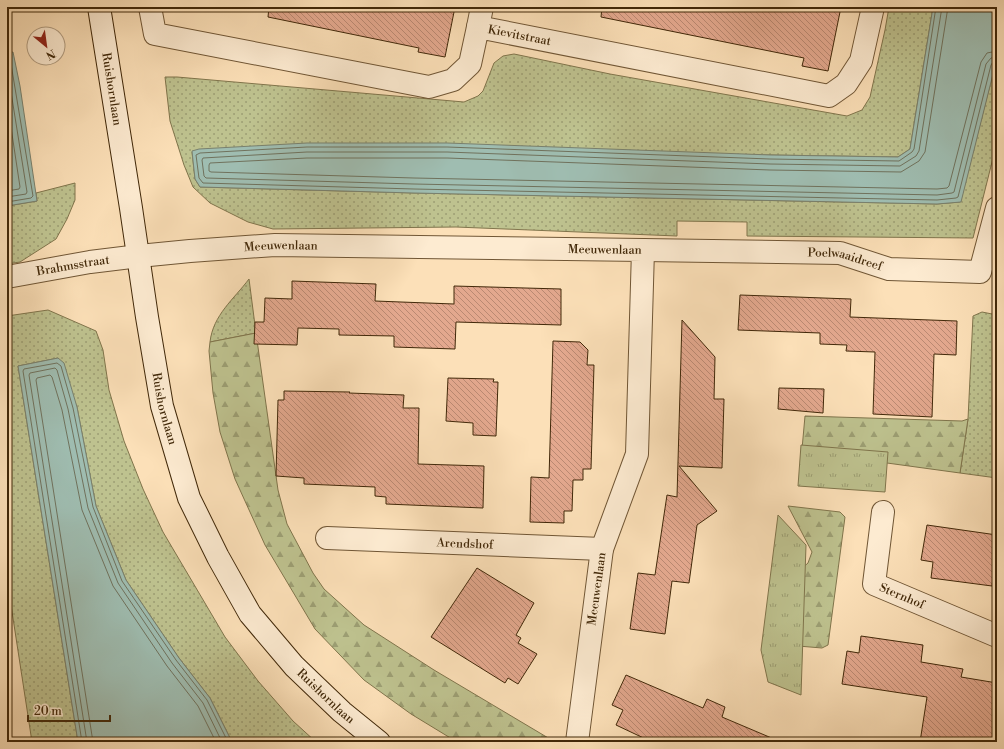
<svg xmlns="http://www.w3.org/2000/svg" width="1004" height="749" viewBox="0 0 1004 749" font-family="'Libre Bodoni',serif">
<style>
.grass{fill:url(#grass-dots);stroke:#80754c}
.forest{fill:url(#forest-firs);stroke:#80754c}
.park{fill:url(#park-tufts);stroke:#80754c}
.water{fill:#9fbdb1;stroke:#79816e}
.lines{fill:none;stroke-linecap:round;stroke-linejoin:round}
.shore{stroke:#70725d;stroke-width:1}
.building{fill:url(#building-back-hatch);stroke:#412809}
.street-casing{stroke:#705635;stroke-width:24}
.secondary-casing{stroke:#412809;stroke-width:24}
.street{stroke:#fdebd1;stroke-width:22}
.secondary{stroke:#fdebd1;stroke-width:22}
.labels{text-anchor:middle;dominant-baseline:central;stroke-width:3;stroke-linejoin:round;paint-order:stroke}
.street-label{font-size:12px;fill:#412809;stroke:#fdebd1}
</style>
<defs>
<pattern id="grass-dots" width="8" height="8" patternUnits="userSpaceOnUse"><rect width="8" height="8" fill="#bec28f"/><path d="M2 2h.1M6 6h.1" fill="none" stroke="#9c9e73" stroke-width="1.8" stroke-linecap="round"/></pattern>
<pattern id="forest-firs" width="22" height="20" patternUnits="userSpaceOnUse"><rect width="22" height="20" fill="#bec28f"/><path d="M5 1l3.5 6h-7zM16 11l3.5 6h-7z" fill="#9c9e73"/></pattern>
<pattern id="park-tufts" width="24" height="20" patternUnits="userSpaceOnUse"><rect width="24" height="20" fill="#bec28f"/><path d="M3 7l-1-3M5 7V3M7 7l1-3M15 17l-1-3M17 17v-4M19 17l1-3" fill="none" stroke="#9c9e73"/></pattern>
<pattern id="building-back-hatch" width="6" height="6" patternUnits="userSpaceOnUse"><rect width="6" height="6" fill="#e3a88e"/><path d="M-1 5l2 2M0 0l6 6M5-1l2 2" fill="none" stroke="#ba8972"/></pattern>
</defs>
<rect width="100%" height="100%" fill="#fce0b8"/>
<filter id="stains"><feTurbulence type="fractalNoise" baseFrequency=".005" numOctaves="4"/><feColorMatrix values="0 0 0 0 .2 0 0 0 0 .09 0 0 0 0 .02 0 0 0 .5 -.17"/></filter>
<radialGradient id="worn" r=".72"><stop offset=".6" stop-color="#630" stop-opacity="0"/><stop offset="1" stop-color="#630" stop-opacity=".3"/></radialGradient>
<g class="grass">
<polygon points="889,7 933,7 910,149 898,157 771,155 192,152 195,179 200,187 414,193 937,204 960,202 997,58 997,142 973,238 747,236 747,222 677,221 677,236 456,227 273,229 248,222 210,203 193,187 184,165 170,121 165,77 177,77 464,102 478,96 483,91 494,63 503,56 514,54 610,74 847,116 862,110 870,97 885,30"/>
<polygon points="75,183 75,200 67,219 56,239 20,262 7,264 7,206 37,201 36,193"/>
<path d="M249,279L256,333L210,342C213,315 234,299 249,279Z"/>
<polygon points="48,310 96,331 103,350 109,390 124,441 143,489 163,532 225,637 258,681 293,721 316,742 232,742 210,698 179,658 126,580 96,506 77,407 58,358 18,366 78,742 32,742 7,579 7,316"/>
<polygon points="982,312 997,315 997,478 960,473 968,419 973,316"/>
</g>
<g class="forest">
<polygon points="256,333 278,490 287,524 313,573 324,589 364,625 434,670 555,742 457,742 411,714 364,680 315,629 265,545 235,479 220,432 213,393 209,351 210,342"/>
<polygon points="805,416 962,421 968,419 960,473 887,463 801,460"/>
<polygon points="788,506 840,512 845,517 828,645 822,648 798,646 800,570 808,563 812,552"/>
</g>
<g class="park">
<polygon points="801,445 888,452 885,492 798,486"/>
<polygon points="778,515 806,545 801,695 768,682 761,650"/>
</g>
<g class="water">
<polygon points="933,7 997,7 997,58 961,202 937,204 414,193 200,187 195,179 192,151 199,149 307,143 447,143 771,155 898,157 910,149"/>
<polygon points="13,52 20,86 37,201 7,206 7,53"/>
<polygon points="58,358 64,363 77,407 96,506 126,580 179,658 210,698 232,742 78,742 18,366"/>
</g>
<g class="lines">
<g class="shore">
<polyline points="936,7 914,149 912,152 899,161 770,159 447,147 307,147 200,153 196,155 199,178 203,183 414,189 937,200 956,198 958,197 991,65 993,62 997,62"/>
<polyline points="942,7 919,151 916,156 900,166 770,164 447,152 307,152 203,158 202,160 204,176 206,178 414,184 937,195 952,193 954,192 986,64 991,58 997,57"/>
<polyline points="948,7 925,152 919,161 901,172 770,170 447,158 307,158 210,163 209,165 209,171 211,172 414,178 937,189 947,188 949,186 981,62 987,53 997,51"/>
<polyline points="7,56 10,58 33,196 31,198 7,202"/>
<polyline points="7,67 27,192 26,194 7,197"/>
<polyline points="7,101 20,187 19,189 7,191"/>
<polyline points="82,742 23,371 24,369 57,363 61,366 73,408 93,507 122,581 176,660 207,700 228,742"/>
<polyline points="87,742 29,375 30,373 55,368 57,370 68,409 88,508 118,583 172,663 203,703 222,742"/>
<polyline points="93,742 36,380 37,378 50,375 52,377 62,410 82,510 113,586 167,666 198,706 216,742"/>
</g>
</g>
<g class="building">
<polygon points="269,7 455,7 445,57 418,52 419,48 268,17"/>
<polygon points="602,7 841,7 828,71 802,66 804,58 601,17"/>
<polygon points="292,281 376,284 375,301 401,302 454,304 454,286 561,289 561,325 456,322 455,349 394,347 394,336 339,335 339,329 298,328 297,345 254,344 255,322 264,322 265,298 292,299"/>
<polygon points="740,295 851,299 850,317 957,321 956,355 934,354 932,417 873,414 875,352 846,351 847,345 820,344 820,333 738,330"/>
<polygon points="682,320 715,357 714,399 724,399 722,468 679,466 717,511 697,525 689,583 672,581 665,634 630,629 638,573 655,575 667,495 677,497"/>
<polygon points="553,341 580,342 588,350 587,365 594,365 591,469 583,469 583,480 573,480 572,511 564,511 564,523 530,522 531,477 549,478"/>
<polygon points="448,378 494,379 493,382 498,382 496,436 473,435 473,423 446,421"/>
<polygon points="779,388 824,389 823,413 778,409"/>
<polygon points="284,391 350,392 349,393 404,395 403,408 419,408 418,464 484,466 483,508 386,504 386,497 375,496 375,487 304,484 304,478 276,476 278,400 284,400"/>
<polygon points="927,525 997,535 997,571 994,571 992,586 931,578 933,562 921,560"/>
<polygon points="477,568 534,603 516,635 521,638 518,643 537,654 518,684 508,678 505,683 431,637"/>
<polygon points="861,636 923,645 921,662 963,669 961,677 997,683 997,742 920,742 927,697 842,684 847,651 859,653"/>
<polygon points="626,675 703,708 707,699 725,707 722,717 781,742 652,742 616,725 623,710 612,705"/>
</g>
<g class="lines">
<g class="street-casing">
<g id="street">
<path id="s1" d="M150,7L155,34L429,87L453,80L470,64L478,27L829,96L846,84L861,61L873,7"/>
<polyline points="478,27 482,7"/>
<path id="s2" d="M643,250L840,253L889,269L980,272L997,208"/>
<path id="s3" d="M7,277L90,262L139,256L190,251L275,245L643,250L637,454L602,549L577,742"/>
<path id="s4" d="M883,512L874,584L997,636"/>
<path id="s5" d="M327,538L602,549"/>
</g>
</g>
<g class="secondary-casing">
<g id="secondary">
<path id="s6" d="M99,7L131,208L147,317L162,406L189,498L218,557L250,614L294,666L342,712L379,742"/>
</g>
</g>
<use href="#street" class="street"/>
<use href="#secondary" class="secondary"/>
</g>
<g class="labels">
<g class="street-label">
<text stroke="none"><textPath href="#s1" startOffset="435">Kievitstraat</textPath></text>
<text stroke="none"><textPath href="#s6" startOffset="83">Ruishornlaan</textPath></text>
<text stroke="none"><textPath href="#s3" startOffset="276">Meeuwenlaan</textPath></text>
<text stroke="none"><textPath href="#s3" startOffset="600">Meeuwenlaan</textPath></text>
<text stroke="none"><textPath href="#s2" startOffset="203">Poelwaaidreef</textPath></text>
<text stroke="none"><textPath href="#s3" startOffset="67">Brahmsstraat</textPath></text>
<text stroke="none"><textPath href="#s6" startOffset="407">Ruishornlaan</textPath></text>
<text stroke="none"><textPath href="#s5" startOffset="138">Arendshof</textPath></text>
<text transform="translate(597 589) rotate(-82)">Meeuwenlaan</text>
<text stroke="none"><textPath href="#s4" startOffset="103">Sternhof</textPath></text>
<text stroke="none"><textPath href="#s6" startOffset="743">Ruishornlaan</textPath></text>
</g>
</g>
<rect width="1004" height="749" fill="none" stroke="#fce0b8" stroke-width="24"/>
<rect x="8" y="8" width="988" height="733" fill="none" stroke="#412809" stroke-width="2"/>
<rect x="12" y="12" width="980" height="725" fill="none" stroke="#412809"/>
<g transform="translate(46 46) rotate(151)"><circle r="19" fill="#fdebd1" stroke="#b29d81"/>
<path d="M0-3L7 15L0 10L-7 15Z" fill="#8f2418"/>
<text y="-6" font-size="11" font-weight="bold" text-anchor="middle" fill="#412809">N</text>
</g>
<path d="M28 715v6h82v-6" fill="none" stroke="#412809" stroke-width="2"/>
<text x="34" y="715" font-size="12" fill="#412809" stroke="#fdebd1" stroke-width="3" paint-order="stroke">20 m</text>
<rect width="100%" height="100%" filter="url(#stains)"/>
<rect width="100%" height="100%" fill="url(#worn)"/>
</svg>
